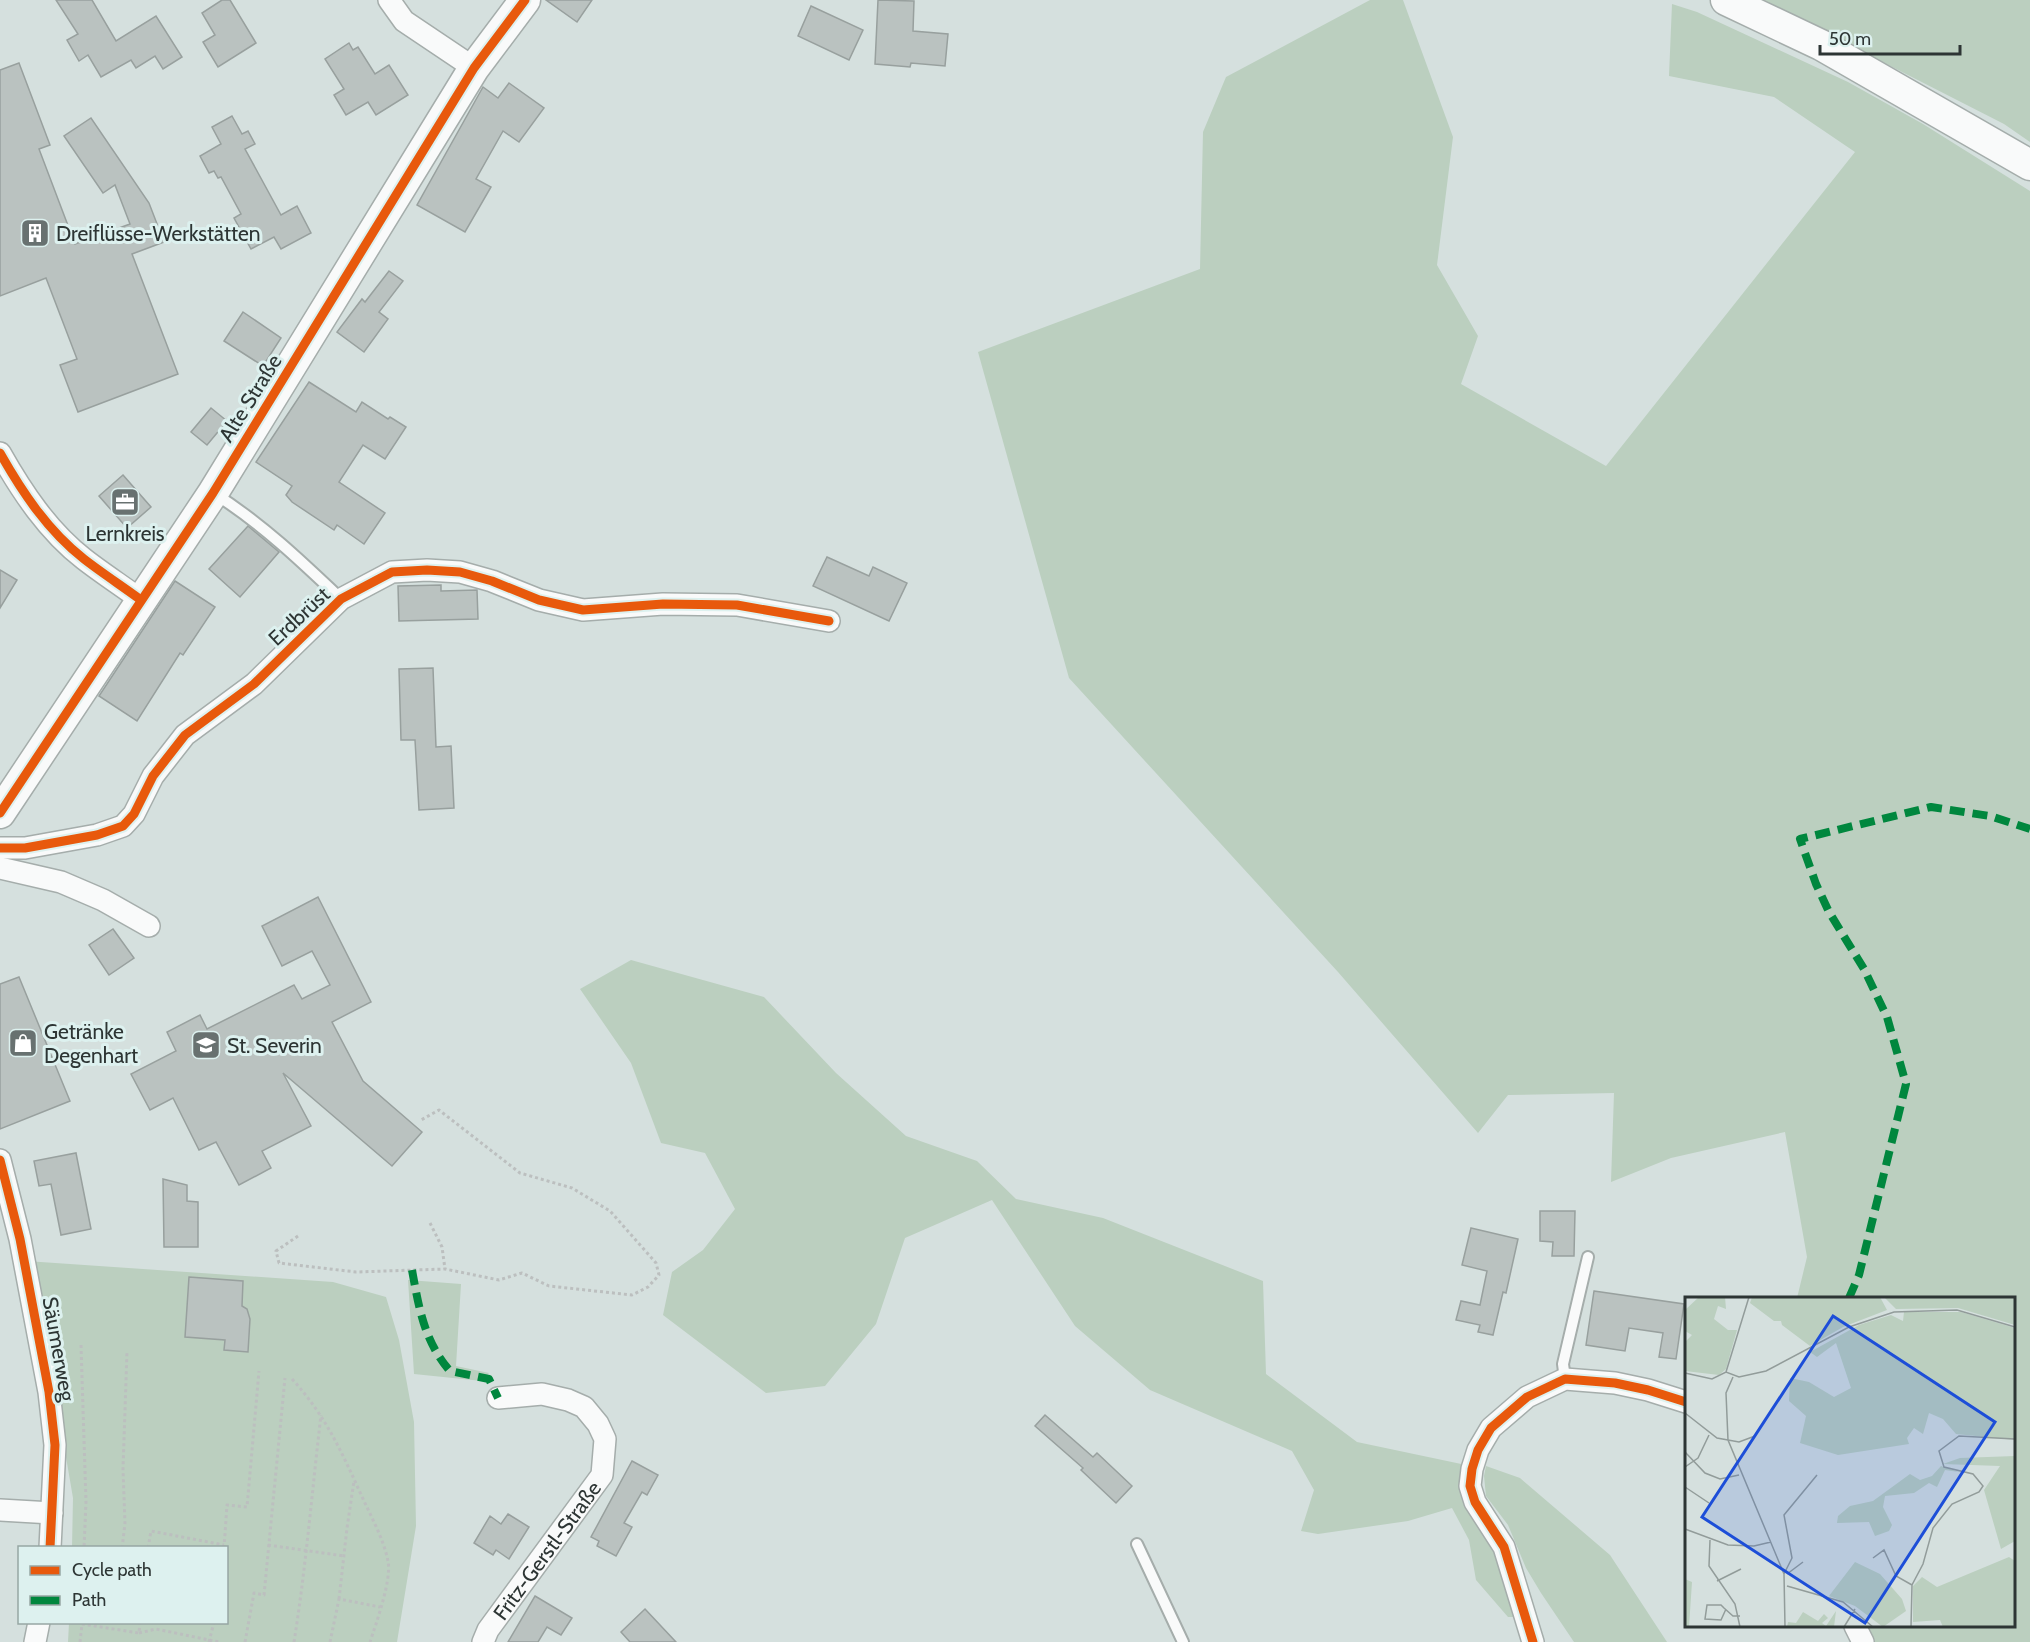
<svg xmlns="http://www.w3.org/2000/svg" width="2030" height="1642" viewBox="0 0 2030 1642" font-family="Cabin,sans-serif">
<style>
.green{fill:#bbcfbf}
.building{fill:#bac2c0;stroke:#98a09e;stroke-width:1.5}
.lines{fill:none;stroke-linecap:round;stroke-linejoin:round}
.lane-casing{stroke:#a5adab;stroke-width:14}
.street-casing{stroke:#a5adab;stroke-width:24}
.secondary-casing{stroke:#a5adab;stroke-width:33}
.path{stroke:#bcbfbf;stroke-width:3;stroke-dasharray:3 3;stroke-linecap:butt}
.lane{stroke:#f9fafa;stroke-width:10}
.street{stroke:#f9fafa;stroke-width:21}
.secondary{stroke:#f9fafa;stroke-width:30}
.quiet{stroke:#00873e;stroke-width:8;stroke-dasharray:15 8;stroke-linecap:butt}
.cycleway-casing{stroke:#ddf1ef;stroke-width:13}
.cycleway{stroke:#e8590c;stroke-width:9}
.labels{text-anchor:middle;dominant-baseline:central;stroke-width:6;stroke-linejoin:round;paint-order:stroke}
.poi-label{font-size:21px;fill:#2d3534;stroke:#ddf1ef;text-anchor:start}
.street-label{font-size:21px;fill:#2d3534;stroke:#ddf1ef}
.inset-road{fill:none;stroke:#929c9a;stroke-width:1.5}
.view{fill:#1d4ed8;fill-opacity:0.15;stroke:#1d4ed8;stroke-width:3}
.inset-edge{fill:none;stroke:#2d3534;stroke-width:3}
</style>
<rect width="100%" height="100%" fill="#d5e0de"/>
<g class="green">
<polygon points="1370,0 1403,0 1453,137 1437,265 1478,336 1461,384 1606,466 1855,152 1774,97 1669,76 1672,4 1697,12 1848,82 1923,124 2030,191 2030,1642 1873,1642 1865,1626 2014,1626 2014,1298 1797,1298 1807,1257 1785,1132 1671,1158 1611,1182 1614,1093 1508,1095 1478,1133 1338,972 1069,678 978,352 1200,269 1203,132 1226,77"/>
<polygon points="1761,0 2030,0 2030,142 2004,124"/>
<polygon points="631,960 764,997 836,1073 906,1136 977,1161 1016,1199 1103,1218 1263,1281 1266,1374 1357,1442 1466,1465 1497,1544 1520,1617 1508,1617 1476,1580 1469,1540 1452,1508 1408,1521 1318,1534 1301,1531 1314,1490 1292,1451 1150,1390 1075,1326 992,1200 905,1238 876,1324 825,1386 766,1393 663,1315 672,1272 703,1250 735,1209 705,1153 661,1143 631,1063 580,989"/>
<polygon points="26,1261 333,1282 386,1297 399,1340 414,1422 416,1526 397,1642 68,1642 69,1623 226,1622 226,1548 72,1547 73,1498 48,1352"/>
<polygon points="408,1280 461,1284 456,1366 489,1373 482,1381 414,1374"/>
<polygon points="1486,1466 1520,1478 1610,1555 1667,1642 1574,1642 1541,1593 1526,1568 1508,1525 1486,1496 1484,1476"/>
</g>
<g class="building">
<polygon points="56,0 92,0 116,41 156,16 182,57 163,69 155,56 136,68 131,60 101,77 88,55 79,61 67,40 78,34"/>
<polygon points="222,0 230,0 256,43 218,67 203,42 215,35 202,13"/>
<polygon points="546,0 592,0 577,22"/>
<polygon points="878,0 914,1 913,31 948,34 945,66 911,63 910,67 875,64"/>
<polygon points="811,6 863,30 849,60 798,36"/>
<polygon points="349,43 353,50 358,47 375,74 389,65 408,95 376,115 368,102 346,115 334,95 344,89 325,59"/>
<polygon points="19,63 50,145 39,149 75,244 130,224 115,185 103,193 64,136 91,118 149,203 164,242 132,254 178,374 78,412 60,365 77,359 46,278 0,296 0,70"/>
<polygon points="509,83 544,108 519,142 503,131 476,179 491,187 465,232 417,205 483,87 498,98"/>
<polygon points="232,116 242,134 248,131 255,144 245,149 281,215 297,206 311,233 281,249 274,237 251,249 234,218 241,214 221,177 218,178 214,171 209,173 200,156 221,144 212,127"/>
<polygon points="389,271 403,281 379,312 388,319 364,352 337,332 362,299 365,302"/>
<polygon points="243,312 281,338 263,366 224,341"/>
<polygon points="309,382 356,412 362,402 388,419 390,417 406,427 385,459 363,445 339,482 385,513 364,544 337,525 334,530 292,502 286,495 292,486 256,462"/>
<polygon points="211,408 227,421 207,445 191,432"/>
<polygon points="123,475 151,507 127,528 99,496"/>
<polygon points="248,526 279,552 240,597 209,569"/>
<polygon points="827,557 869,576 873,567 907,583 889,621 813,586"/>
<polygon points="0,570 17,580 0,608"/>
<polygon points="175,581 215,607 183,655 180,653 137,721 99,696"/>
<polygon points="441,585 441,591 477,590 478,619 399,621 398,586"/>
<polygon points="433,668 436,747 451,746 454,808 419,810 415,740 401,740 399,669"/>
<polygon points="318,897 371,1002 332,1022 363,1081 422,1132 392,1166 283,1073 311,1126 262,1151 271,1168 239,1185 216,1142 199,1150 173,1098 150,1110 131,1074 176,1051 167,1032 200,1015 207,1029 294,985 302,999 330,985 312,951 282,966 262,926"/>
<polygon points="113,929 134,958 109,975 89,945"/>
<polygon points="19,977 70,1101 0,1129 0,984"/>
<polygon points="76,1153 91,1229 61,1235 51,1184 39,1186 34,1161"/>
<polygon points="163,1179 187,1185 187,1201 198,1202 198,1247 164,1247"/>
<polygon points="1540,1211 1575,1211 1574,1256 1552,1256 1553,1242 1540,1241"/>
<polygon points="1471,1228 1518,1239 1506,1293 1503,1292 1493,1335 1478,1332 1480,1325 1456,1320 1461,1301 1480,1305 1487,1271 1462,1265"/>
<polygon points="189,1277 243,1281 242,1306 247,1309 250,1319 248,1352 224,1350 225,1340 185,1337"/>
<polygon points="1594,1291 1684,1304 1676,1359 1659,1357 1663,1333 1629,1328 1625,1351 1586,1345"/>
<polygon points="1045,1415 1093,1457 1097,1453 1132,1486 1116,1503 1081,1470 1083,1468 1035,1426"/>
<polygon points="632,1461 658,1475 647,1495 642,1492 624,1523 632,1527 616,1556 597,1546 599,1541 591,1537"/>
<polygon points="508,1514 529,1527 509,1559 496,1550 493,1555 474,1543 490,1516 501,1524"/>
<polygon points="535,1596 572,1618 561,1635 547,1627 538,1642 508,1642"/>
<polygon points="645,1609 676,1642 630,1642 621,1632"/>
</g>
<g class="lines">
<g class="lane-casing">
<g id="lane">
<path d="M215,494C261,523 301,561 341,599"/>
<polyline points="1565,1379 1563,1364 1588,1257"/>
<polyline points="1137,1544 1183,1642"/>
</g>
</g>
<g class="street-casing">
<g id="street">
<polyline points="389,0 404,21 474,68"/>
<path d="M0,453C22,492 48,531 84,559C102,573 122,586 141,600"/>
<polyline points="0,848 25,848 97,835 123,826 134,814 153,776 185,735 254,684 341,599 392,572 427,570 460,572 492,581 539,600 583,610 663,604 737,605 829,621"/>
<polyline points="0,868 61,882 103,900 149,926"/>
<polyline points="0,1160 20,1239 49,1392 55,1445 50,1548"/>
<polyline points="0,1510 52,1513"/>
<polyline points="1855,1626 1863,1642"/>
<polyline points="35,1642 39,1622"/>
<path id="s1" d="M483,1642L488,1630L602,1475L605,1439L598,1424L584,1407L568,1400L542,1394L498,1398"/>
<polyline points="1533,1642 1504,1547 1475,1502 1470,1486 1472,1469 1478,1450 1491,1428 1527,1397 1565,1379 1615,1383 1648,1390 1686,1402"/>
</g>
</g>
<g class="secondary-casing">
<g id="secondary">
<polyline points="1726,0 1821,45 2030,165"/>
<polyline points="0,813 213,493 474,68 525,0"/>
</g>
</g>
<g class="path">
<polyline points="430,1223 442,1247 445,1269"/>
<polyline points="298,1236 276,1251 279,1263 356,1272 445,1269 499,1280 522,1273 549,1286 632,1295 648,1287 659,1275 656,1263 610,1211 572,1188 520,1173 439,1110 421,1120"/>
<polyline points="81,1345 86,1502 84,1548"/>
<path d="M292,1379C327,1417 343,1455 364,1501C373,1520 384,1541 388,1561C392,1579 376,1624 370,1642"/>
<polyline points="268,1545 344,1556"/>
<polyline points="122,1548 125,1524 123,1469 127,1351"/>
<polyline points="148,1548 151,1531 224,1545"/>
<polyline points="224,1548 227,1505 247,1507 259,1371"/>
<polyline points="339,1599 347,1528 354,1481"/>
<polyline points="139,1633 156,1629 219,1642"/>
<polyline points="80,1642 82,1624 139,1633 140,1622"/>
<polyline points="209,1642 214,1622"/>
<polyline points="245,1642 254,1593 264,1595 285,1378"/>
<path d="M294,1642C306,1567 312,1491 321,1415"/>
<polyline points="330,1642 339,1599 380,1607"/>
</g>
<use href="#lane" class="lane"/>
<use href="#street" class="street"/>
<use href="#secondary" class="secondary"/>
<g class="quiet">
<path d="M412,1270C419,1308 424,1341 450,1371L489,1379L498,1398"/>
<polyline points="1849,1298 1859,1275 1906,1084 1887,1017 1864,969 1829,912 1816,884 1800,839 1931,807 1990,816 2030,829"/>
</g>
<g class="cycleway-casing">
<g id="cycleway">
<path d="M0,453C22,492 48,531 84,559C102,573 122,586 141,600"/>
<polyline points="0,813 213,493 474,68 525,0"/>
<polyline points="0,848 25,848 97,835 123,826 134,814 153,776 185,735 254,684 341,599 392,572 427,570 460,572 492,581 539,600 583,610 663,604 737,605 829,621"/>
<polyline points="0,1160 20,1239 49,1392 55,1445 50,1548"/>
<polyline points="1533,1642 1504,1547 1475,1502 1470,1486 1472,1469 1478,1450 1491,1428 1527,1397 1565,1379 1615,1383 1648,1390 1686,1402"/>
</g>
</g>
<use href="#cycleway" class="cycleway"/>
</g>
<defs>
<g id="building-square" transform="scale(1.5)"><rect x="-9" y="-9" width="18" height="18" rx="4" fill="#687170" stroke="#ddf1ef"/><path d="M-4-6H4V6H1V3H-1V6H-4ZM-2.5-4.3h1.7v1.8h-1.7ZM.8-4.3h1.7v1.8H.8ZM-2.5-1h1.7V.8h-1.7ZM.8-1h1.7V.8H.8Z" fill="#fff"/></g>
<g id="office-square" transform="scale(1.5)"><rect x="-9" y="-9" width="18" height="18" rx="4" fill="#687170" stroke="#ddf1ef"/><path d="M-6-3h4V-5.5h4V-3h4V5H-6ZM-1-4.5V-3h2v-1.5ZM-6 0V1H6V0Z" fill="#fff"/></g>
<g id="shop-square" transform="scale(1.5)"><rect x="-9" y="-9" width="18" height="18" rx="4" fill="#687170" stroke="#ddf1ef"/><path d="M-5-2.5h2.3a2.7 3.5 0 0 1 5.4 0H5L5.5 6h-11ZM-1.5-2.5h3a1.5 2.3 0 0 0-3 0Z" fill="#fff"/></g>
<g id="school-square" transform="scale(1.5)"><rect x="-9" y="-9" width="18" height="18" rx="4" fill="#687170" stroke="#ddf1ef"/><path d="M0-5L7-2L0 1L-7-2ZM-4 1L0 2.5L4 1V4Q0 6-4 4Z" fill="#fff"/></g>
</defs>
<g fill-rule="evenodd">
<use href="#building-square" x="35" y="233"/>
<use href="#office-square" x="125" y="502"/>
<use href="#shop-square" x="23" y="1043"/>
<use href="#school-square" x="206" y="1045"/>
</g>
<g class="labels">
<g class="poi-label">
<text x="56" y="233">Dreiflüsse-Werkstätten</text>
<text x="125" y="533" text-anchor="middle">Lernkreis</text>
<text x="44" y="1031">Getränke<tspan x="44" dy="24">Degenhart</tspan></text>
<text x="227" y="1045">St. Severin</text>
</g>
<g class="street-label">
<text transform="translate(250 398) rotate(-58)">Alte Straße</text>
<text transform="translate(299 616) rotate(-43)">Erdbrüst</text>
<text transform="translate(59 1349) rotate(80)">Säumerweg</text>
<text stroke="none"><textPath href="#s1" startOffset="112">Fritz-Gerstl-Straße</textPath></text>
</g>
</g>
<g transform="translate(1685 1297)">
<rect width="330" height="330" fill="#d5e0de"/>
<path d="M14,0H40L41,12L33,9L29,22L43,33H52L41,72L34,78L0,74V45L7,38L0,34V13ZM67,0H195L202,13L158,30L125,49L97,28L96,24H89L65,6ZM199,0H330V28L273,11L211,12ZM219,15H276L330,31V143L271,137L258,122L244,116L238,137L229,131L222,141L224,147L153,158L115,146L121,119L104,104L105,81L124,85L149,100L166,91L151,46L132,60L125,55L174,28L206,18L218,24ZM330,159V244L316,252L299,193L315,169L258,167L275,161ZM256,169L274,175L260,173L252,190L244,186L229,196L200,199L198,210L207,228L204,234L190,239L184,225L152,226L153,219L165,209L188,204L225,177L235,183L247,179ZM324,260L330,264V330H258L255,323L228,325V289L237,280L252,290ZM170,265L195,277L217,302L221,314L198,330L170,309L144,299ZM0,282L7,285L4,330H0ZM151,314L149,330H102L103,325L111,326L118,315L133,324L139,317L143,321L137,326L141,329Z" fill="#bbcfbf"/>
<path class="inset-road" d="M41,75L64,0M0,76L27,82L41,75L54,80L81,74L164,30L209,15L272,13L330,30M48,80L41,96L43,143L99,277L100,330M0,116L32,141L54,145L70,139M0,155L20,176L35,182L54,178M0,170L13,161L24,138M0,190L24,206M0,232L43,248L69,249L86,245M25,243L24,269L50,307L55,330M188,261L199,253L211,279L227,288M99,277L107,261L99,218L132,178M102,277L118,265M32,284L56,272M102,289L158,305L188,330M41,312L36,323L20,322L22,308H36L39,311L48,319H55M159,330L170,312M226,330L227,288L238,267L248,231L267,207L294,195L298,189L288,177L259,170L254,154L274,139L330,142"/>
<path class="view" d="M148,19L310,125L180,326L17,220Z"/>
<rect width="330" height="330" class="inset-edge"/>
</g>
<rect x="18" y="1546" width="210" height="78" fill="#ddf1ef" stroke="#97a6a4" stroke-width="1.5"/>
<rect x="30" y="1566" width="30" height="9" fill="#e8590c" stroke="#97a6a4" stroke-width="1.5"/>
<text x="72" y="1576" font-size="18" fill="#2d3534">Cycle path</text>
<rect x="30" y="1596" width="30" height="9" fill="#00873e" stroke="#97a6a4" stroke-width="1.5"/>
<text x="72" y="1606" font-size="18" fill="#2d3534">Path</text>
<path d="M1820 45v9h140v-9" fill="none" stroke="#2d3534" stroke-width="3"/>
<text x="1829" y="45" font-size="18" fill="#2d3534" stroke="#ddf1ef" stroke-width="4.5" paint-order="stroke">50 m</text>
</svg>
